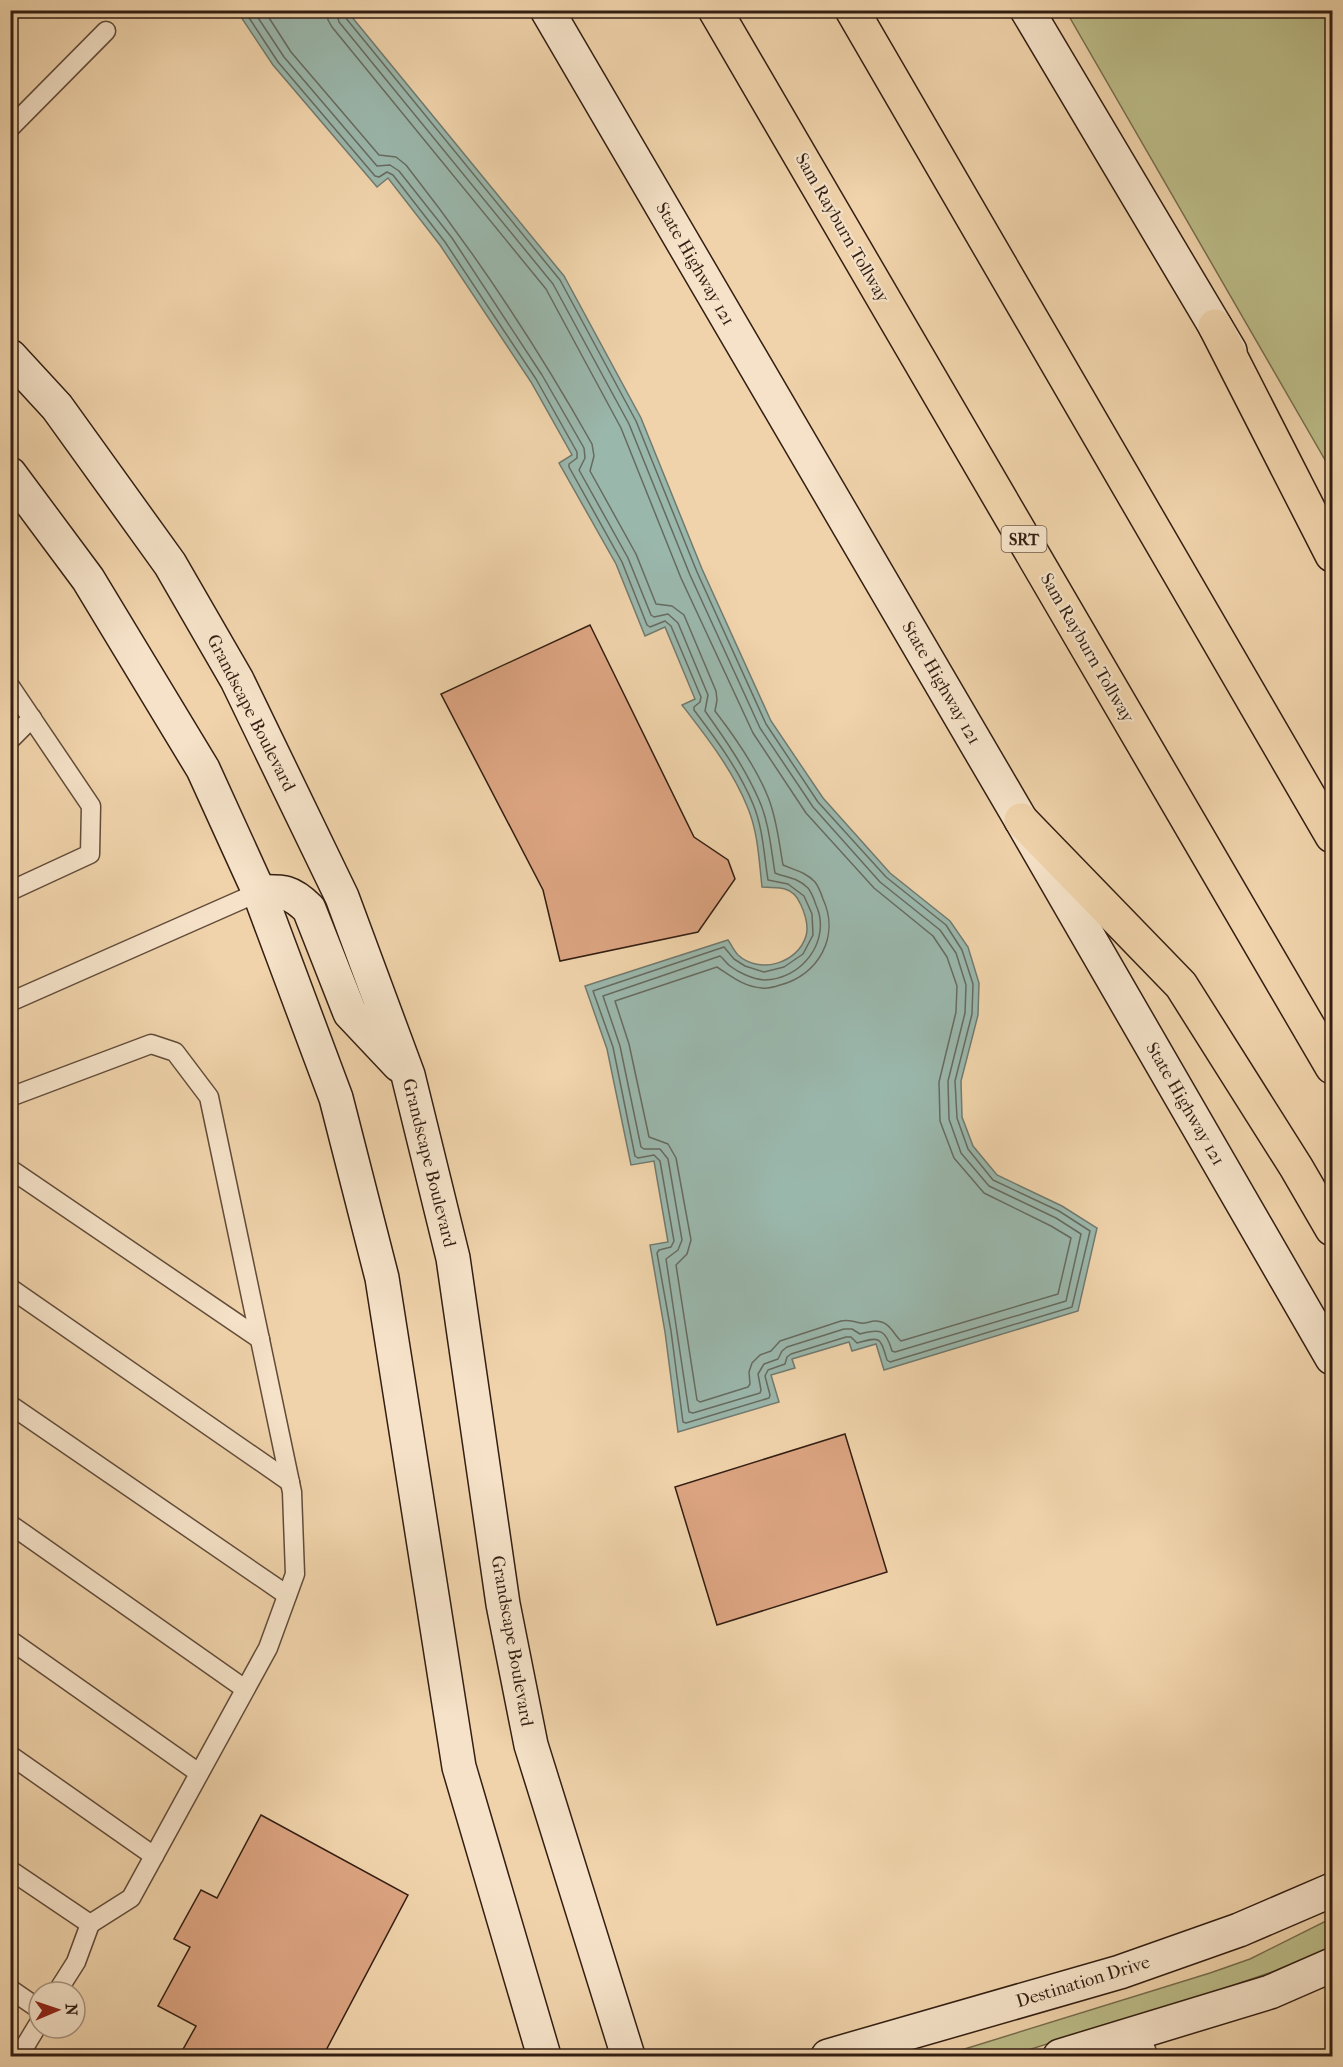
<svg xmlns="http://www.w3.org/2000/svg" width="1343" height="2067" viewBox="0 0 1343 2067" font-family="'IM FELL French Canon',serif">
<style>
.green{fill:#bbbc88;stroke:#776e4e;stroke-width:1.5}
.water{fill:#9ab7ac;stroke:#717a6f;stroke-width:1.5}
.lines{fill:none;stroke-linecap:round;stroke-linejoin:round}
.shore{stroke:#666b60;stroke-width:1.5}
.building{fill:#dca481;stroke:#331f13;stroke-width:1.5}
.lane-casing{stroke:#624c39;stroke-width:21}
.secondary-casing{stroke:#331f13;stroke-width:36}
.highway-casing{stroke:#331f13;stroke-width:36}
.lane{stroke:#f5e2c8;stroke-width:18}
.secondary{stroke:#f5e2c8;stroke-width:33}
.highway{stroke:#f0d3ab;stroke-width:33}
.labels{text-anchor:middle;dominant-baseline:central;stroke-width:4.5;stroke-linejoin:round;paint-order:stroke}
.shield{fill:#f5e2c8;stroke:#6d5a49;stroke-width:1.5}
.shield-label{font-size:16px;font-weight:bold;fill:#331f13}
.street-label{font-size:18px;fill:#331f13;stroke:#f5e2c8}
</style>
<rect width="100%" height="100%" fill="#f0d3ab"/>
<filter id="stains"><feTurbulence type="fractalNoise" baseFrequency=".00333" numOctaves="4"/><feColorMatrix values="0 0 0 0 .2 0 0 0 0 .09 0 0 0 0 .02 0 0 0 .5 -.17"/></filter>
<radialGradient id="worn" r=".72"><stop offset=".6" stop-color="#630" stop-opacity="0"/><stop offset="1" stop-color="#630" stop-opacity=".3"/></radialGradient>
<g class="green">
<polygon points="1066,11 1332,11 1332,472"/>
<polygon points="1332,1918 1332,1946 1275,1971 1219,1990 1009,2056 942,2056 1210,1973 1250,1959"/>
</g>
<path class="water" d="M237,11H347L564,276L641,418L702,569L771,721L823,798L890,873L950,921L968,947L979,983L978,1015L961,1081L962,1117L973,1146L997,1175L1062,1206L1097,1228L1078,1311L884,1370L876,1344L852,1351L849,1342L792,1359L795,1368L771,1375L779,1402L678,1432L665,1332L650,1245L668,1242L654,1161L631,1165L607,1049L585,986L728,940C731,944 734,951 738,955C760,975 798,963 806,936C809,926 805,914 801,905C798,898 793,891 785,889C779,887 770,888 762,887C759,860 758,831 747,806C732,769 706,736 682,705L695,699L665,627L645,636L616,564L559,463L572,455L531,382L440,245L388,178L377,187L273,65Z"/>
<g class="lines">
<g class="shore">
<path d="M244,10L278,62L375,176L379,177L387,172L393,175L445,242L536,379L577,452V458L569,464V467L622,562L647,625L650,627L665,621L671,626L701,697L700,702L694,707V710C716,739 739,770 753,804C763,828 764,855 768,880L788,884L804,896L812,914L813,935L803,954L784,967L764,972L745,966L734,959L724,947L593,991L613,1047L635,1156L638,1158L654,1155L660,1161L674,1241L671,1247L659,1250L657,1253L671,1331L683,1422L686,1423L769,1398L770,1395L765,1376L768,1370L785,1364L787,1357L791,1354L846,1337H851L857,1343C881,1336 880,1337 887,1360L890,1362L1072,1307L1090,1231L1059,1211L993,1180L968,1149L957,1118L955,1081L972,1014L973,984L962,950L946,925L886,877L818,802L766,724L697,572L636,421L560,280L345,17L343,10"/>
<path d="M253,10L284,57L377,166L390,165L399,171L452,238L542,375L584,448L585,458L579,470L628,558L651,615L654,617L668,614L678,623L708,695L705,711C725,739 745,768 759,800C769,822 771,849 775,873C787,878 797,877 808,888C812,893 814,899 816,905C832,940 802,980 764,980C753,979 739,973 730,966C726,963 724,959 720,956L603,996L620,1046L641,1147L644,1149H660L668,1159L682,1240L678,1250L666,1259L689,1412L693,1413L760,1393L761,1390L758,1374L764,1364L778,1359L782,1351L787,1347L844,1329H852L860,1334C881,1328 886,1330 892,1351L895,1352L1066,1301L1081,1234L1056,1218L989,1186L961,1153L949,1119L948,1081L965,1013L966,985L956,953L940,930L880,882L813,807L760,728L690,575L629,424L553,284L339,22L336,10"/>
<path d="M264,10L291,52L379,155L396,157L406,165C476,254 537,346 592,444L594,456L590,471L636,554L656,604L672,606L684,615L716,691L717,700L715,711C735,737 756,767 768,797C777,819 779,843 783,865C794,870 806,872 815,882C819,887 821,893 823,899C840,936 819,975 780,985C774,987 768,989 762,988C744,987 731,976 717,967L615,1001L629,1044L649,1137L668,1144L676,1158L691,1240L687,1254L676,1265L697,1400L700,1402L748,1387L750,1384L749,1372L752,1363L760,1355L771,1351L780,1341L841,1321C849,1319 853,1322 861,1323C865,1324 870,1321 875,1321C890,1321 893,1334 901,1341L1058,1294L1071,1238L1051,1226L984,1193L954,1158L940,1121L939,1082L956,1012L957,986L947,957L933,936L874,888L806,813L753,733L681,578L621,428L546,289L332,27L328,20L327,10"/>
</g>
</g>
<g class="building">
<polygon points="590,625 694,837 728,860 735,879 698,932 560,961 543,890 441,694"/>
<polygon points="845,1434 887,1572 717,1625 675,1487"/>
<polygon points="261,1815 408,1895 323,2056 248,2056 241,2053 240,2056 188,2056 181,2053 196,2026 158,2006 190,1947 174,1939 201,1890 217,1898"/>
</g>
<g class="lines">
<g class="lane-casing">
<g id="lane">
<polyline points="10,128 106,31"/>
<polyline points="10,686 91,806 90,854 10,891"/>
<polyline points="10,740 32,718"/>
<polyline points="10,1002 259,892"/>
<polyline points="10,1097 151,1044 175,1052 209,1097 292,1492 295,1574 268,1648 131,1898 90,1924 10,1870"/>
<polyline points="10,1169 260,1339"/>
<polyline points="10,1288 290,1482"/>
<polyline points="10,1405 287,1595"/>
<polyline points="10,1524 245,1689"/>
<polyline points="10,1640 199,1773"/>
<polyline points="10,1755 154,1856"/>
<polyline points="10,1989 39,2009"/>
<polyline points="57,1992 76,1962 90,1924"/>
<polyline points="1140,2031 1148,2056"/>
<polyline points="19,2056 39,2023"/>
</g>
</g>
<g class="secondary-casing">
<g id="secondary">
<polyline points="547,10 1021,820 1332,1358"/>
<polyline points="1027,10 1230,351"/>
<polyline points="10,356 57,407 170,564 237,680 342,897 408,1075 453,1258 503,1604 531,1745 628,2056"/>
<polyline points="10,474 88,579 203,769 259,892 336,1098 382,1278 459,1767 544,2056"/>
<path d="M259,892C283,891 291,891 309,909L350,1013L399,1065"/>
<polyline points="828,2056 1120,1972 1239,1930 1332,1890"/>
<polyline points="1060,2056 1270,1992 1332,1965"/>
</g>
</g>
<g class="highway-casing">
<g id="highway">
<polyline points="715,10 1332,1067"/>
<polyline points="852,10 1332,836"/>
<polyline points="1215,326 1332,555"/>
<polyline points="1021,820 1181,985 1296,1167 1332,1229"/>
</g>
</g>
<use href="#lane" class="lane"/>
<use href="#secondary" class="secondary"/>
<use href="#highway" class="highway"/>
</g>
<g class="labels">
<rect class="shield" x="1001.5" y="526" width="45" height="26" rx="4.5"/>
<g class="shield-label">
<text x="1024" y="539">SRT</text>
</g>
<g class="street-label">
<text transform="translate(842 228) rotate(60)">Sam Rayburn Tollway</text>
<text transform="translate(695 264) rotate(60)">State Highway 121</text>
<text transform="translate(1087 648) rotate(60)">Sam Rayburn Tollway</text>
<text transform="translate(941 683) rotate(60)">State Highway 121</text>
<text transform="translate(251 713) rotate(63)">Grandscape Boulevard</text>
<text transform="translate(1185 1104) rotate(60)">State Highway 121</text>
<text transform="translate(429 1163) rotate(76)">Grandscape Boulevard</text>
<text transform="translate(512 1641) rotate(80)">Grandscape Boulevard</text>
<text transform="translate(1083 1982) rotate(-17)">Destination Drive</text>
</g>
</g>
<rect width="1343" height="2067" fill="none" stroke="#f0d3ab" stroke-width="36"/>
<rect x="12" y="12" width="1319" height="2043" fill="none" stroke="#331f13" stroke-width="3"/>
<rect x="18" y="18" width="1307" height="2031" fill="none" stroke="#331f13" stroke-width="1.5"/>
<g transform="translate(57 2010) rotate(88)"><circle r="28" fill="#f5e2c8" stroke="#a79480" stroke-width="1.5"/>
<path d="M0-4.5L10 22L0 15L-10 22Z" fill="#8f2418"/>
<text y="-9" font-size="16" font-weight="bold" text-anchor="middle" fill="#331f13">N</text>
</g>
<rect width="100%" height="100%" filter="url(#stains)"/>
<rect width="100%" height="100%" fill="url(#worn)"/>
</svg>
